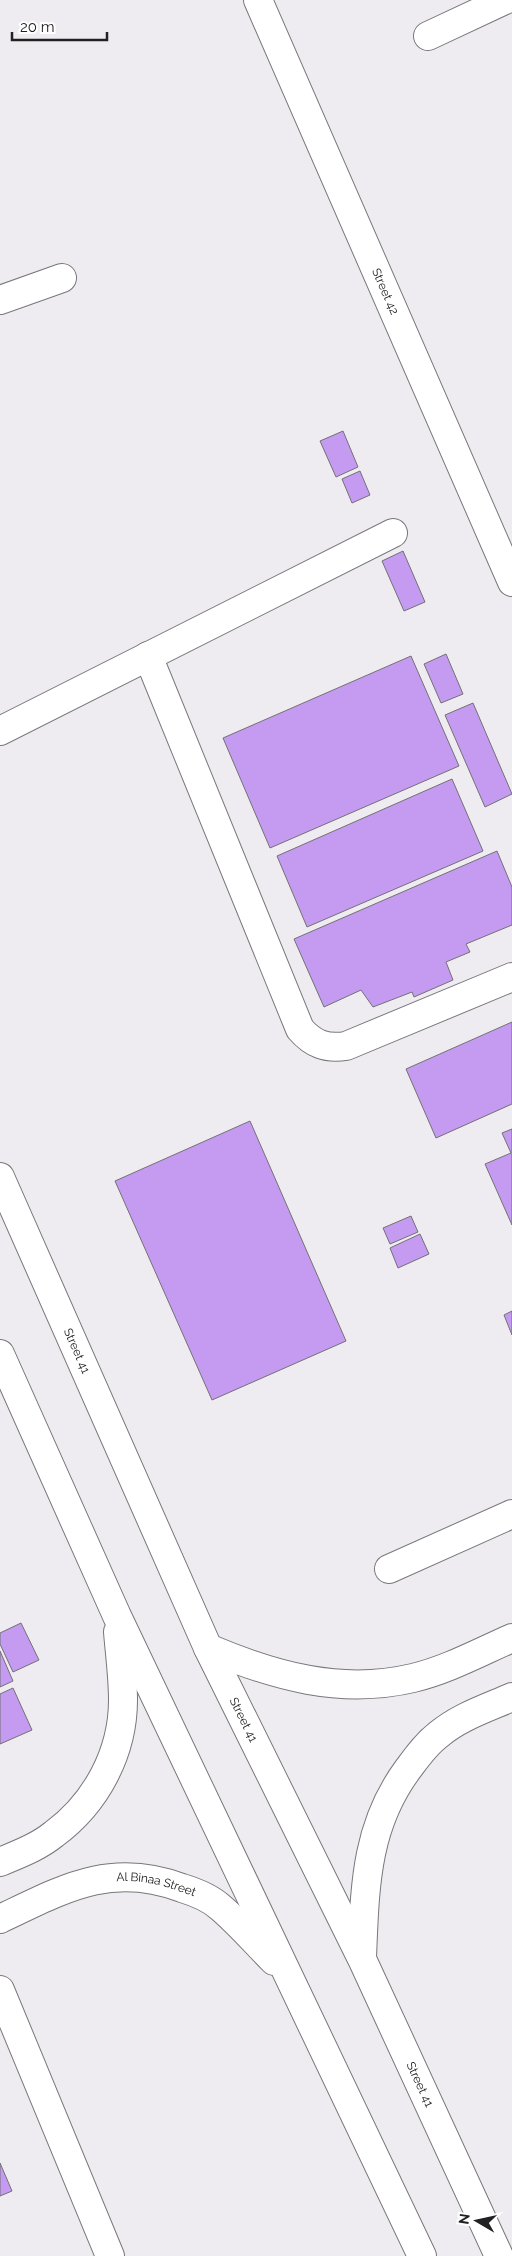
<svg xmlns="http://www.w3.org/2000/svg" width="512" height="2256" viewBox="0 0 512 2256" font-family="Raleway,sans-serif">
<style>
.building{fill:#c49bf1;stroke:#727174}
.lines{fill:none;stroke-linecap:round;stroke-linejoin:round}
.minor-casing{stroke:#79777b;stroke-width:30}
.minor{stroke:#fff;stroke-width:28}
.labels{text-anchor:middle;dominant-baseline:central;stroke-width:4;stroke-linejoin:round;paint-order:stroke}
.street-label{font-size:12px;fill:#212022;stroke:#fff}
</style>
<rect width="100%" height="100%" fill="#eeecf1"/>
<g class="building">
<polygon points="343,431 358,467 336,477 320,441"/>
<polygon points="360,471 370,495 352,503 342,479"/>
<polygon points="403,551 425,602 404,611 382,561"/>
<polygon points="446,654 463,694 441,703 424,664"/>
<polygon points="411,656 459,766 270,848 223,738"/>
<polygon points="473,703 512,794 485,807 445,715"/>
<polygon points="452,779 483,851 307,927 277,856"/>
<polygon points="497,851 512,887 512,925 466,944 470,952 446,962 453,980 414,997 412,992 373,1007 361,990 324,1007 294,939"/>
<polygon points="512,1022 512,1104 436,1138 406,1069"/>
<polygon points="250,1121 346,1341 212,1400 115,1181"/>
<polygon points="512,1129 512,1225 485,1164 511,1153 502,1133"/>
<polygon points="411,1216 418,1232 390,1244 383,1228"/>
<polygon points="420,1234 429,1254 398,1268 390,1248"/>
<polygon points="512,1311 512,1335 504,1315"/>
<polygon points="21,1623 39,1660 13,1672 0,1644 0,1633"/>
<polygon points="0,1651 13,1681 0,1687"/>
<polygon points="13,1688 32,1730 0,1744 0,1694"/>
<polygon points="0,2163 12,2191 0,2196"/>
</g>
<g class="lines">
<g class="minor-casing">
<g id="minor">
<path id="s1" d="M258,0L512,582"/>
<polyline points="428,36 505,0"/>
<polyline points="0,300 62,278"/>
<path d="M148,656L300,1029C313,1044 326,1049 346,1046L512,977"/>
<polyline points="0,731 393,533"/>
<path id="s2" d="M0,1177L208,1648L362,1959L499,2256"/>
<polyline points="0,1354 117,1616 422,2256"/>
<polyline points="389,1569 512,1514"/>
<path d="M208,1648C274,1676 341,1695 413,1678C447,1670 480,1652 512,1638"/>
<path d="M0,1862C19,1854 38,1847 54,1834C96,1803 123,1753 123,1700C123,1678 120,1655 118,1632"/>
<path id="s3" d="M0,1919C63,1889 111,1861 182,1888C195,1892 210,1898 220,1907C239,1923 256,1943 274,1961"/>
<path d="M362,1957C365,1888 365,1827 408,1769C417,1757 426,1744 438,1735C459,1717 487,1708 512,1697"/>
<polyline points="0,1990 110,2256"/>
</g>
</g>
<use href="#minor" class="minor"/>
</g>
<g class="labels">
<g class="street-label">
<text stroke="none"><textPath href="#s1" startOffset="318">Street 42</textPath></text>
<text stroke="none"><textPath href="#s2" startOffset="190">Street 41</textPath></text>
<text stroke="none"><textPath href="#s2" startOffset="595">Street 41</textPath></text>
<text stroke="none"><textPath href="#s3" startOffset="165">Al Binaa Street</textPath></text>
<text stroke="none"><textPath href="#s2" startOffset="1000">Street 41</textPath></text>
</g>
</g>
<g transform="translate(477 2221) rotate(279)" stroke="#ffffff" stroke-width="4" paint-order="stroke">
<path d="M0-4L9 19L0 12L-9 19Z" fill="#212022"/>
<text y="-8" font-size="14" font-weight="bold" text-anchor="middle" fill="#212022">N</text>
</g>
<path d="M12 32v8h95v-8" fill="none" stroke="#212022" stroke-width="2.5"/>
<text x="20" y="32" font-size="15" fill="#212022" stroke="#ffffff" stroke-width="4" paint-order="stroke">20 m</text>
</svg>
